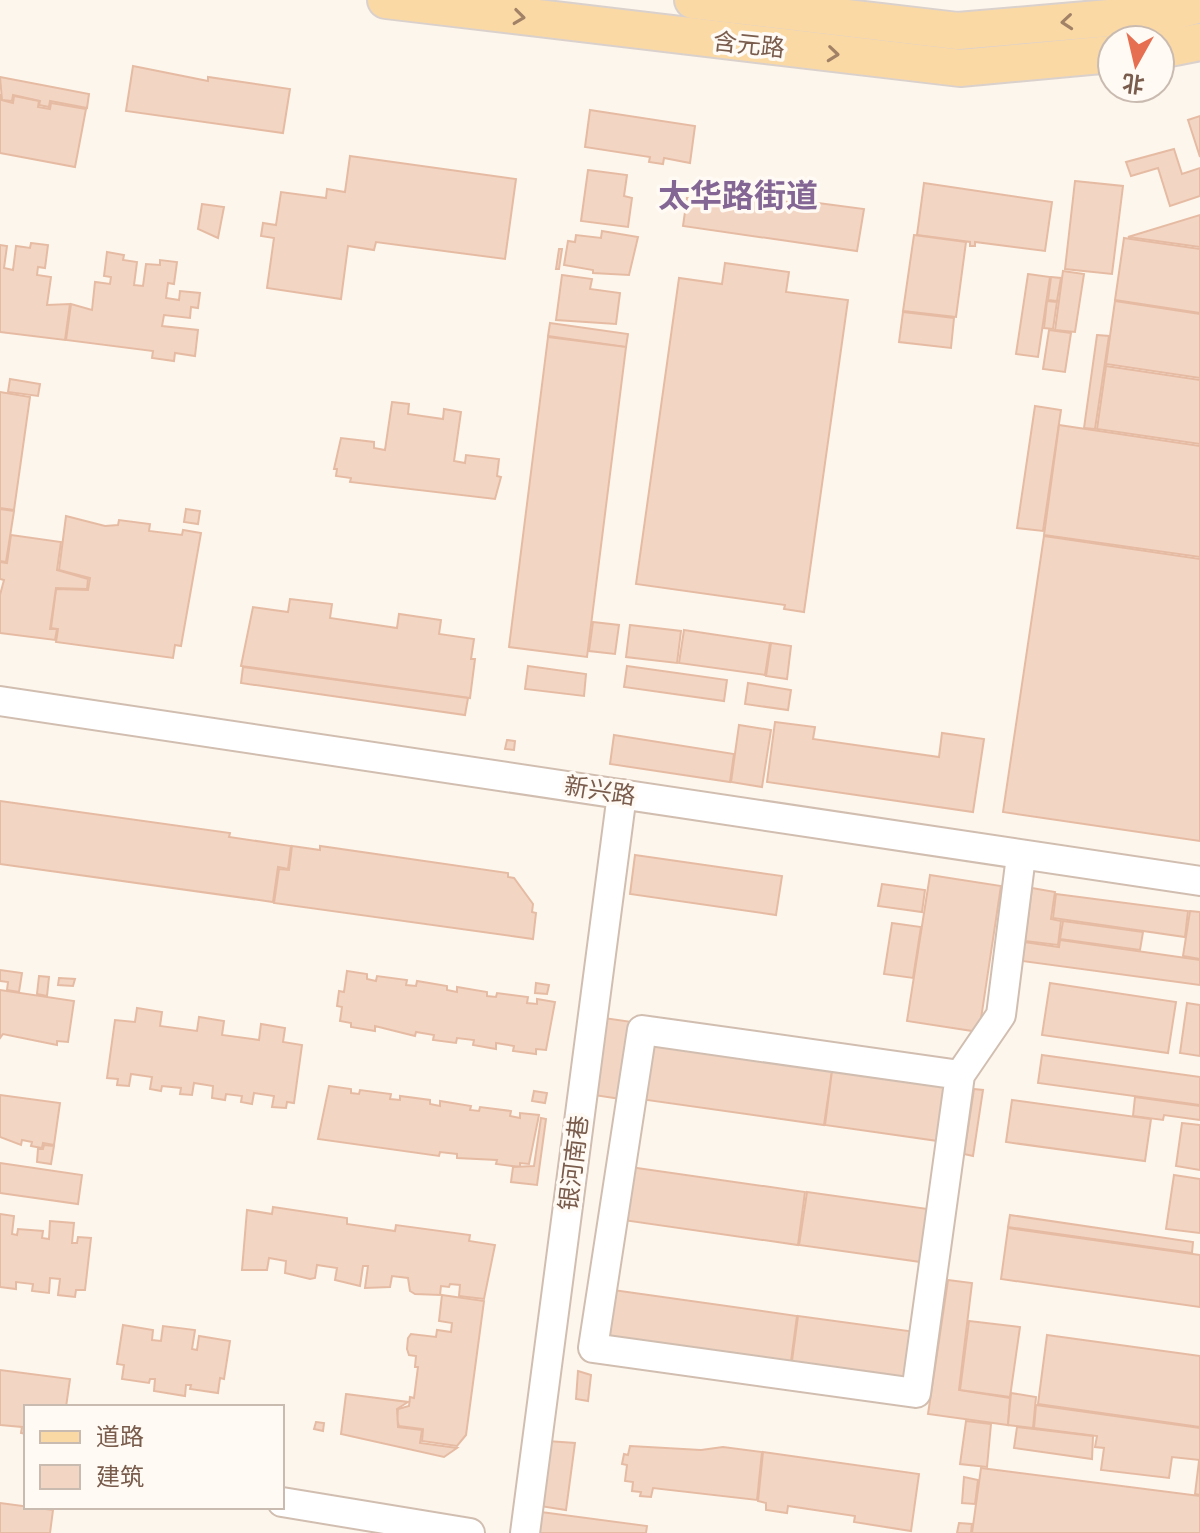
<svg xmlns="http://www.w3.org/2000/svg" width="1200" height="1533" viewBox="0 0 1200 1533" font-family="'DejaVu Sans','Noto Sans SC',sans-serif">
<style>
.building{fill:#f3d5c3;stroke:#e6bba3;stroke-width:2}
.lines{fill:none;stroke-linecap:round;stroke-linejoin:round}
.minor-casing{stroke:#d1beb0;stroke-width:32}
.major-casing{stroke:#dad1cd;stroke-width:40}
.minor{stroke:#fff;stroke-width:28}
.major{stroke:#fbd9a5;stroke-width:36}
.oneway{stroke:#a18267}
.labels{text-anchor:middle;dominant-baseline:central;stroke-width:7;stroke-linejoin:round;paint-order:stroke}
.street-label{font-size:24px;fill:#7a5c4d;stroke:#fffaf3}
.district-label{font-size:32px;font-weight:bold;fill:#846695;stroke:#fffaf3}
</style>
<rect width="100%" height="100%" fill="#fdf6ec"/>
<g class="building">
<polygon points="133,66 208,81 208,77 290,89 283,133 126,111"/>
<polygon points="0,77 89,94 87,108 50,101 49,107 39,105 40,101 13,95 12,101 2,100"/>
<polygon points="0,94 1,100 13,103 14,96 39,101 38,107 50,109 51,103 86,109 75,167 0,153"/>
<polygon points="590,110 695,126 690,163 664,158 663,164 649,162 650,157 585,147"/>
<polygon points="1200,116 1200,157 1188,120"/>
<polygon points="1174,149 1182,174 1200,168 1200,196 1170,206 1158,168 1131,176 1126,162"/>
<polygon points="350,156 516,179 505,259 376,242 374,250 348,246 341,299 267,288 274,238 261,236 263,223 276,225 281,192 326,198 327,189 345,192"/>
<polygon points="588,170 627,175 624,196 632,198 628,227 581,221"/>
<polygon points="1075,181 1123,186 1112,274 1065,269"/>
<polygon points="924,183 1052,202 1045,251 975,242 975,246 970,246 970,242 917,235"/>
<polygon points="687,198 818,203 864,209 857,251 683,226"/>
<polygon points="202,204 224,207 218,238 198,229"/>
<polygon points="1200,215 1200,247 1128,237"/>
<polygon points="602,231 638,237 629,275 593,273 593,270 564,265 568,241 575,242 576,235 601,238"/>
<polygon points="914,235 966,242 956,317 903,311"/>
<polygon points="1124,238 1200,249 1200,313 1115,300"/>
<polygon points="31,243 48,245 45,268 38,267 37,275 51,277 47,305 70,304 65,340 0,332 0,245 7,246 4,268 13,270 16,246 30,248"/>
<polygon points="559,249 562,249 559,269 556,269"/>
<polygon points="107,252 124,255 123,260 137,262 134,285 143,286 146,264 160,265 160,260 177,262 174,284 168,283 166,298 179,300 180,291 200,293 198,308 191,307 190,318 164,315 162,326 198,330 195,356 175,353 174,361 152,358 153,351 66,340 71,304 92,310 95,282 110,284 111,277 104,276"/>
<polygon points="725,263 789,272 786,292 848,300 804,612 784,609 785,605 636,584 679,278 722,284"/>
<polygon points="1063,271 1084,274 1075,332 1055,330"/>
<polygon points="1028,274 1050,277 1038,357 1016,354"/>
<polygon points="562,275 592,279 590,289 620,293 616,324 556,320"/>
<polygon points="1051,277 1061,278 1057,301 1048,300"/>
<polygon points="1047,301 1057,302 1053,329 1044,328"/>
<polygon points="1115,301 1200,314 1200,378 1106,364"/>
<polygon points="903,312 954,318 951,348 899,342"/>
<polygon points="550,323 628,334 626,347 548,336"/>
<polygon points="1049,330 1071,333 1065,372 1043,369"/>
<polygon points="1097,335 1109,336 1095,429 1084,428"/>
<polygon points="548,337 626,347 587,657 509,647"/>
<polygon points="1106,366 1200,380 1200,444 1097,429"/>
<polygon points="10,379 40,384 38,396 8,392"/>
<polygon points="0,392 30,397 14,510 0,508"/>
<polygon points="392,402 409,404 408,414 443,419 444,409 461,412 454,461 465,463 466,455 499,459 497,476 501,477 495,499 350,482 351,478 336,476 337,469 334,469 341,438 374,442 374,448 385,450"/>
<polygon points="1035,406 1061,410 1043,531 1017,528"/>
<polygon points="1059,425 1200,446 1200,557 1044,535"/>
<polygon points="0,509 14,511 6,562 0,561"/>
<polygon points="186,509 200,511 198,524 184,522"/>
<polygon points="66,516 105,526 118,525 119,520 150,524 149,531 182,535 183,530 201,533 181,646 175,645 173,658 56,642 58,629 51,628 56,589 88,590 90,578 59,570"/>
<polygon points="11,535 61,542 57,570 88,579 87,589 56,588 50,629 57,629 55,640 0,633 0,595 4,580 0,579 0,562 7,563"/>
<polygon points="1044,536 1200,559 1200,841 1003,812"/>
<polygon points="290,599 332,604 330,618 397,628 399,614 441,620 439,634 474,639 471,659 475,659 470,698 241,666 253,607 288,612"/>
<polygon points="593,622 619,625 615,654 589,651"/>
<polygon points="630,625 681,631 677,663 626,657"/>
<polygon points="684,630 770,643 765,675 679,663"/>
<polygon points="771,643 791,646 787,679 766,676"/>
<polygon points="528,666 586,674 584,696 525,689"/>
<polygon points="627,666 727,680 724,701 624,687"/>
<polygon points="243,667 468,698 465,715 241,683"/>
<polygon points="748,683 791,690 788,710 745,704"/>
<polygon points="775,722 815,727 813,739 939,757 942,733 984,739 973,812 767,782"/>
<polygon points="739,725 771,730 762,787 731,782"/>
<polygon points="614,735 734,754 730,782 610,764"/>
<polygon points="507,740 515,741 514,750 505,749"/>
<polygon points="0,801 230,833 229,837 291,846 288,869 278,867 273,902 0,864"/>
<polygon points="292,846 320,850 320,846 508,873 508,877 514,878 533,904 532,912 536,913 533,939 274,903 279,869 289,870"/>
<polygon points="635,855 782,876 776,915 630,894"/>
<polygon points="930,875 1001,886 979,1032 907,1021"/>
<polygon points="882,884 925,890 922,912 878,906"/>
<polygon points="1032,888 1055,892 1051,919 1061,921 1058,945 1025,941"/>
<polygon points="1056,894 1188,911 1185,937 1053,918"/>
<polygon points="1190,911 1200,912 1200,959 1183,956"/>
<polygon points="1063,921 1143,932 1140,950 1060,939"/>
<polygon points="892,923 921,927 913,978 884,974"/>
<polygon points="1060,940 1200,960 1200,985 1022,961 1024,942 1059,947"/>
<polygon points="0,970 22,973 19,992 7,990 8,982 0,981"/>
<polygon points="347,971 367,974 367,979 376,981 377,976 407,980 406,985 416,986 417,981 447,986 447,990 457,992 457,987 487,992 487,996 496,997 497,993 528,997 527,1003 537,1004 537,999 555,1002 546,1050 536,1049 536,1054 513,1051 514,1046 496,1043 496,1049 473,1045 474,1040 457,1038 456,1043 433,1040 434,1035 416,1032 415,1036 375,1026 375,1031 351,1027 351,1023 340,1021 342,1007 337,1006 339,991 344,992"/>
<polygon points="39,976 49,977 47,996 37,994"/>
<polygon points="59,978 75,979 73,986 58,985"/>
<polygon points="536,983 549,985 547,994 535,993"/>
<polygon points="1050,983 1176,1002 1168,1053 1042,1035"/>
<polygon points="0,990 74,1001 68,1042 57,1041 57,1045 3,1034 0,1038"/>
<polygon points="1187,1003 1200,1005 1200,1056 1180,1053"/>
<polygon points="137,1008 162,1012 160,1026 197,1031 199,1017 224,1021 222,1035 259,1040 261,1024 285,1028 283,1042 302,1045 294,1103 287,1102 286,1108 272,1107 274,1096 254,1093 252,1104 241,1102 242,1096 226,1094 225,1100 212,1098 213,1086 194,1083 192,1095 180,1094 181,1088 162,1086 161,1091 150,1089 152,1077 131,1074 129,1086 117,1085 118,1079 107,1078 115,1020 135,1022"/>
<polygon points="604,1018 632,1022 621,1099 594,1095"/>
<polygon points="648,1045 832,1071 824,1125 640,1099"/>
<polygon points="1042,1055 1200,1077 1200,1105 1038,1083"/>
<polygon points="832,1071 953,1088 945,1142 825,1125"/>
<polygon points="329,1086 351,1089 351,1093 359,1094 360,1090 391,1094 390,1099 400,1100 400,1096 430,1100 430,1104 440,1106 440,1101 471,1106 470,1110 479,1111 480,1107 511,1111 510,1116 520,1118 520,1113 539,1115 529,1164 520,1163 520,1167 496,1164 497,1160 457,1158 457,1154 440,1152 439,1156 318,1139"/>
<polygon points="974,1089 983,1090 973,1156 964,1154"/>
<polygon points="534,1091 547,1093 545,1103 532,1101"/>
<polygon points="0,1095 60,1103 54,1145 43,1143 42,1148 31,1146 32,1142 22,1140 21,1145 0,1137"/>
<polygon points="1135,1097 1200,1106 1200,1120 1164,1115 1163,1120 1133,1116"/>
<polygon points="1012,1100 1151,1119 1145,1161 1006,1142"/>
<polygon points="541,1118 546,1119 537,1185 511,1182 513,1167 534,1166"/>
<polygon points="1182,1123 1200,1125 1200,1170 1176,1166"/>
<polygon points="44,1145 54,1146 51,1164 37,1162 38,1149 43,1149"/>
<polygon points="0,1163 82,1175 78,1204 0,1193"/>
<polygon points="630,1167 805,1192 798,1245 623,1220"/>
<polygon points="1174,1175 1200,1179 1200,1233 1166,1229"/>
<polygon points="807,1192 935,1210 928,1263 799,1245"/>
<polygon points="273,1207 347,1218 347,1224 395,1231 396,1225 470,1235 469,1241 495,1245 484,1299 459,1296 460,1285 450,1284 449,1287 441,1286 440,1295 415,1294 410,1291 408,1278 392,1276 390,1287 365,1288 368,1266 363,1266 360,1286 335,1280 337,1268 317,1265 315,1278 310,1279 285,1273 286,1261 269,1258 267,1270 242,1270 247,1210 272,1214"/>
<polygon points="0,1214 14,1216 12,1234 17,1235 18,1229 43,1231 42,1238 49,1239 50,1221 74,1223 72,1243 77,1243 78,1237 91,1238 85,1290 76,1290 75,1297 58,1295 60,1279 50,1278 49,1293 32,1291 33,1284 16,1282 16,1289 0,1287"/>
<polygon points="1010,1215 1193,1242 1192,1253 1008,1227"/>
<polygon points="1008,1228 1200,1255 1200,1307 1001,1279"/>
<polygon points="948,1280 972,1283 959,1390 1010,1398 1008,1425 928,1414"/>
<polygon points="613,1290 797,1316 790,1369 606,1344"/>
<polygon points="442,1295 484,1301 466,1435 457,1446 422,1441 423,1429 399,1426 397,1420 398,1409 409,1406 410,1397 414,1398 418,1367 415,1367 416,1356 409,1355 407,1349 408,1338 411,1334 436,1337 437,1330 451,1332 452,1323 439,1321"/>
<polygon points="798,1316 916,1332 909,1384 791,1368"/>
<polygon points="969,1321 1020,1327 1010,1397 960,1390"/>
<polygon points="123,1325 153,1330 152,1340 161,1341 163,1326 195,1330 192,1349 197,1350 199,1336 230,1341 224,1379 220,1378 218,1393 190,1389 191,1385 186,1385 185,1396 154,1391 155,1379 150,1379 149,1383 122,1379 124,1365 117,1364"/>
<polygon points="1047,1335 1200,1356 1200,1427 1038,1404"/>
<polygon points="0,1370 70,1379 66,1407 26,1407 26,1434 21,1433 22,1427 0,1425"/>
<polygon points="578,1371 591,1375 588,1401 576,1399"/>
<polygon points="1011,1393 1036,1397 1033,1428 1008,1425"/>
<polygon points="346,1394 408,1402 397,1409 398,1427 422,1430 420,1443 457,1448 444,1457 341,1434"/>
<polygon points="1036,1405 1200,1428 1200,1460 1172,1457 1169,1478 1101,1470 1104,1448 1095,1447 1097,1436 1034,1428"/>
<polygon points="966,1421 991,1424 987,1467 960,1464"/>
<polygon points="316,1422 324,1423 323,1431 314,1429"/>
<polygon points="1017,1427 1093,1436 1092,1459 1014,1448"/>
<polygon points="547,1441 575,1443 566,1510 540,1506"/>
<polygon points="630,1446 701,1450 723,1447 762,1452 757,1500 653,1488 651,1497 640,1496 641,1492 632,1491 633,1482 625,1481 627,1465 622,1464 624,1454 628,1455"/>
<polygon points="763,1452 919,1474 911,1531 854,1522 855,1516 788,1506 787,1513 766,1510 766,1503 758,1501"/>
<polygon points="1199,1461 1200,1461 1200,1495 1195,1494"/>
<polygon points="981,1468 1200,1496 1200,1533 972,1533"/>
<polygon points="964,1477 978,1480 975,1504 962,1503"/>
<polygon points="0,1503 53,1510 50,1533 0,1533"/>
<polygon points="541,1512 647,1526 646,1533 538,1533"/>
<polygon points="959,1523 972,1524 971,1533 957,1533"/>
</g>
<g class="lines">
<g class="minor-casing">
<g id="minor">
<polyline points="0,701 1200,881"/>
<polyline points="960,1075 642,1030 593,1348 916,1393 960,1075 1001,1015 1021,856"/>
<polyline points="282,1502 470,1533"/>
<polyline points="525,1533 622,794"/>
</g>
</g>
<g class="major-casing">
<g id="major">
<polyline points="386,0 960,68 1112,54"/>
<polyline points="693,0 958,31 1167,13 1200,4"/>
<polyline points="1160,50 1200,42"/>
</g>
</g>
<use href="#minor" class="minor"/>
<use href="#major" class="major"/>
</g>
<defs><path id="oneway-chevron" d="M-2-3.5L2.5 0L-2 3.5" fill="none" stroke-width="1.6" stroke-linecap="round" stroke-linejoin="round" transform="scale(2)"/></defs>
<g class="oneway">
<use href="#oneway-chevron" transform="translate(519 17) rotate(7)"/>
<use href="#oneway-chevron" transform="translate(1067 22) rotate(175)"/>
<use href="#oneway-chevron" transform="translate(833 54) rotate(6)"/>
</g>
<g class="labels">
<g class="street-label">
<text transform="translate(749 45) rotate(6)">含元路</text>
<text transform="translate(600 791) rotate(9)">新兴路</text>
<text transform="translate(574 1163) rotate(-83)">银河南巷</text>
</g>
<g class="district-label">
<text x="738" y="196">太华路街道</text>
</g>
</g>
<rect x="24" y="1405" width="260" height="104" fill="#fffaf3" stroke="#cabbb1" stroke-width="2"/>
<rect x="40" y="1431" width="40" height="12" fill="#fbd9a5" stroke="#cabbb1" stroke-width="2"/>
<text x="96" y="1445" font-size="24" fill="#7a5c4d">道路</text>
<rect x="40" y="1465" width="40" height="24" fill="#f3d5c3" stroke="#cabbb1" stroke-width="2"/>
<text x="96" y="1485" font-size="24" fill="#7a5c4d">建筑</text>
<g transform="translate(1136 64) rotate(188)"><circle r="38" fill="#fffaf3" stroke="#cabbb1" stroke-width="2"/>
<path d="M0-6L14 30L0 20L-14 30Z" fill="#e76f51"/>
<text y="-12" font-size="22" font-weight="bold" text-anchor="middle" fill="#7a5c4d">北</text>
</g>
</svg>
